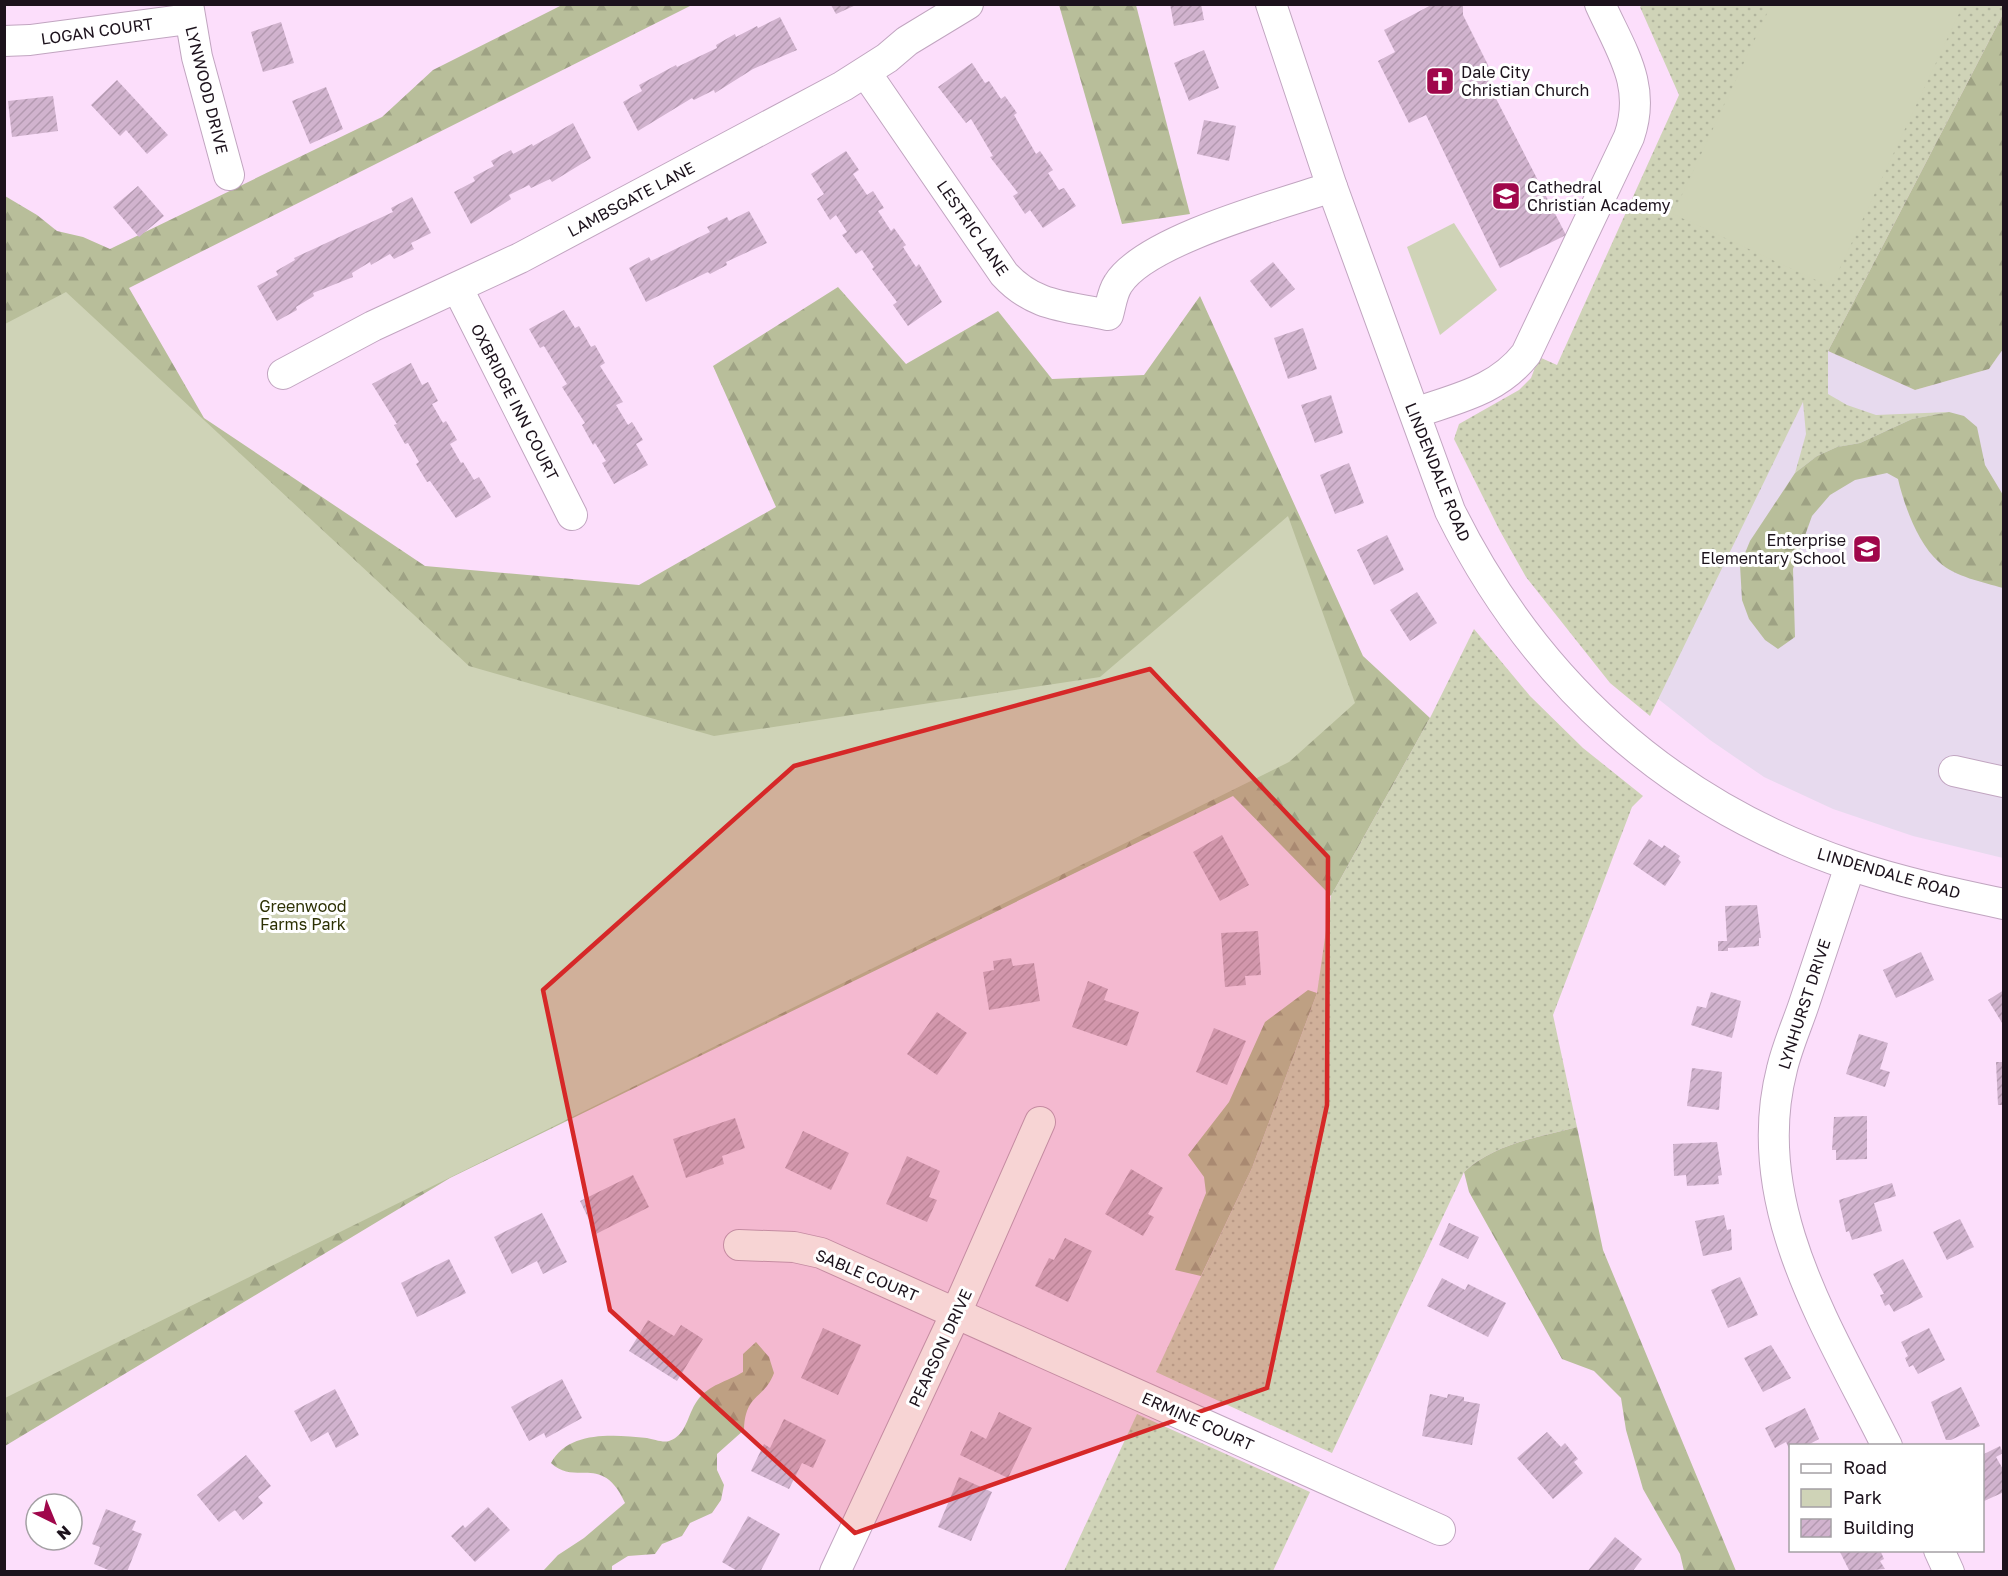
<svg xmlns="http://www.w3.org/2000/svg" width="2008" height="1576" viewBox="0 0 2008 1576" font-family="'Golos Text',sans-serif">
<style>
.education{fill:#e7daee}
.grass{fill:url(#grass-dots)}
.forest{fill:url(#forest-firs)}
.park{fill:#cfd3b7}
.building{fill:url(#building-hatch)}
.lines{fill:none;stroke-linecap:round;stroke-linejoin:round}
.minor-casing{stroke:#c1a5c0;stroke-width:32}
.minor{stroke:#fff;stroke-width:30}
.marked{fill:#d62828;fill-opacity:0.2;stroke:#d62828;stroke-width:4.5;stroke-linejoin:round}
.labels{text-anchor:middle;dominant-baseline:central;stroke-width:6;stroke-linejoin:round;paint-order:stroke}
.street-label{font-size:16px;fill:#1c121c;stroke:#fff}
.poi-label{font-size:16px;fill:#1c121c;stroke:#fff;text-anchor:start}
.park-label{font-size:16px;fill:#2d3104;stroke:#fff}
</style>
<defs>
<pattern id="grass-dots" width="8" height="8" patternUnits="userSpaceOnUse" patternTransform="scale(1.5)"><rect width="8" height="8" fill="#cfd3b7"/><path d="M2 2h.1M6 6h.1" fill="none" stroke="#b1b49d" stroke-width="1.8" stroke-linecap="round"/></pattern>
<pattern id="forest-firs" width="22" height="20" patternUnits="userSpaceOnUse" patternTransform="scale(1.5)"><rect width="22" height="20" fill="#b8be9a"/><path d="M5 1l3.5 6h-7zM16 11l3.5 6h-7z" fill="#9ea284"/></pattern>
<pattern id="building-hatch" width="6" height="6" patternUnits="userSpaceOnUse" patternTransform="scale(1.5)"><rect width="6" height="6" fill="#d1b3ce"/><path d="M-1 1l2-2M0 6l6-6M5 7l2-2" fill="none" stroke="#b399b0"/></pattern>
</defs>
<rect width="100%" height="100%" fill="#fcdefb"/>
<polygon class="education" points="2003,349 2003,858 1913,836 1833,809 1764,777 1710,740 1657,698 1828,351 1915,390 1989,369"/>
<g class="grass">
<polygon points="1642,5 2003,5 2003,14 1828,351 1828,394 1847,405 1876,415 1949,412 1912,419 1860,443 1837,447 1817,456 1795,473 1806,434 1803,402 1650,716 1610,683 1526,577 1500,531 1454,439 1459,424 1519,390 1531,378 1539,357 1557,365 1679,95 1640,7"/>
<path d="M1474,629L1530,696L1583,748L1643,796L1632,807L1553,1015L1577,1127C1536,1138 1496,1143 1464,1172L1332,1453L1156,1372L1252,1168L1317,993L1331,896L1430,718Z"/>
<polygon points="1137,1414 1310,1492 1273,1571 1064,1571"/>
</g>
<g class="forest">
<polygon points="562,5 692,5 129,288 204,418 425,566 639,585 776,507 713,366 838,287 906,364 998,311 1052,379 1144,375 1200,296 1363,656 1430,718 1331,896 1233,796 450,1178 5,1446 5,196 37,215 57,231 83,237 110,249 382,117 433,70"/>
<polygon points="1059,5 1136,5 1190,214 1122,224"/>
<polygon points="2003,14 2003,349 1989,369 1915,390 1828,351"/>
<path d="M1949,412L1964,416L1977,427L1985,465L2003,495V588C1983,582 1955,577 1939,562C1918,544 1904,505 1898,479L1887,473L1855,480L1830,495L1812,516L1793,569L1795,637L1778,649L1765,640L1749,619L1742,600L1740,565L1750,541L1795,473L1817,456L1837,447L1860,443L1912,419Z"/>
<polygon points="1308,990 1317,993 1252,1168 1201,1276 1175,1270 1206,1193 1204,1177 1188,1155 1229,1102 1265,1022"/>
<path d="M1577,1127L1603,1250L1736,1571H1684L1680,1554L1643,1489L1626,1430L1621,1398L1594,1371L1562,1359L1469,1192L1464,1172C1496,1143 1536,1138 1577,1127Z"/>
<path d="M756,1342L769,1357L774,1373C764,1400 745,1393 744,1430L717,1454V1470L724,1485L721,1500L712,1513L690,1523L682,1536L662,1544L655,1554L628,1556L612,1566V1571H543L558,1555L584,1538L625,1503C602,1452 576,1487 551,1463C569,1430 614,1435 647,1438C653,1439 663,1443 669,1441C687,1435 687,1415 697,1401C709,1384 727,1382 743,1372V1354Z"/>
</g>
<g class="park">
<polygon points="1771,5 1963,5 1831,287 1673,214"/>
<polygon points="1454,223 1497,290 1440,335 1407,247"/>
<polygon points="66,292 469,666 714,736 1100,677 1288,516 1355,703 1289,762 5,1398 5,324"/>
</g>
<g class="building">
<polygon points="1170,4 1201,4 1204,20 1174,26"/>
<polygon points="1433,4 1463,4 1463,15 1495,79 1488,83 1566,235 1500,268 1426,115 1409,123 1378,61 1395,52 1384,30"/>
<polygon points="831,5 856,5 836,14"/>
<polygon points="780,17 797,50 753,69 715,93 714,90 694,100 692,98 638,131 623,102 642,91 639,85 676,65 677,67 717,48 716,45 735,34 736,37 757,26 758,28"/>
<polygon points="281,22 294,63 263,72 251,32"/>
<polygon points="1204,50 1219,88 1189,101 1174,63"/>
<polygon points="972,63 985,83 989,81 1001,99 1005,96 1017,113 1014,115 1036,154 1040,151 1053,170 1048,173 1059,190 1064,188 1076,206 1043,228 1030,210 1025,214 1013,196 1018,193 990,157 993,156 971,119 966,123 938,87"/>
<polygon points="117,80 168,135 147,154 126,130 120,136 91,105"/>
<polygon points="326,87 343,129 310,144 292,101"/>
<polygon points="53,96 58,131 12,137 8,101"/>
<polygon points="1204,120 1236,126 1229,161 1197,154"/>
<polygon points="573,123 591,158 552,182 550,179 531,188 529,185 509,195 511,199 471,224 454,192 475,181 473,177 494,166 491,161 511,150 513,154 532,144 533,146"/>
<polygon points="846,151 859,170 853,174 867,195 873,191 884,208 878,211 891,231 894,228 906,245 903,247 916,267 919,264 942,302 908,326 893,305 897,302 872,269 874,267 862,250 856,254 842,235 847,232 836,215 830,220 817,199 824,194 811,174"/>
<polygon points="138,186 164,216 139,237 113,207"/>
<polygon points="412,197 431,233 411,243 414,249 394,259 390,254 371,265 370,262 352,273 353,277 313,293 314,296 296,307 297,310 277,321 257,286 278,275 276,271 295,260 294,258 393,212 391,208"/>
<polygon points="749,211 767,243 726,262 727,265 710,274 708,272 646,302 629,268 649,257 651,261 710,232 707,227 727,217 729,221"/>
<polygon points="1273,262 1295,289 1271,308 1250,281"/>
<polygon points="564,310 575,328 579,326 591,347 595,345 605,363 600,366 623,402 616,405 628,425 632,422 643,440 636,444 648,465 614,484 602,463 606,461 595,443 593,445 582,425 585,423 562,387 567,384 544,346 540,348 529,329"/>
<polygon points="1303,328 1317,369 1288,379 1274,338"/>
<polygon points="411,363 422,385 428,382 438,401 432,404 443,423 446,421 457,440 450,444 461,463 463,462 474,480 479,477 491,497 456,518 430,481 427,482 416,464 419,462 408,443 405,444 394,425 397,424 372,384"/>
<polygon points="1331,395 1343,433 1315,443 1301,405"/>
<polygon points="1349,463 1364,503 1335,514 1320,475"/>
<polygon points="1387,535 1404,570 1374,585 1357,550"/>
<polygon points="1417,592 1437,623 1410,641 1390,610"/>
<polygon points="1222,835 1249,885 1220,901 1193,852"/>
<polygon points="1649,839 1662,848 1664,845 1680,856 1678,859 1681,862 1665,886 1633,864"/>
<polygon points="1757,905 1761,938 1759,938 1759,946 1728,948 1728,951 1718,951 1718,941 1727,941 1725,906"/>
<polygon points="1258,931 1261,975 1245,976 1246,985 1225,987 1221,933"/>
<polygon points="1921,952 1934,980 1896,998 1883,970"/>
<polygon points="1011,958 1013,966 1034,963 1040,1001 989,1010 983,972 994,970 993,961"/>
<polygon points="1088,981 1108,989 1104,1000 1139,1012 1127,1046 1072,1027"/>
<polygon points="2004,990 2004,1026 1988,1000"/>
<polygon points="1711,992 1741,1001 1732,1038 1691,1025 1697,1006 1706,1008"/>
<polygon points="937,1012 967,1033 937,1075 907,1054"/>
<polygon points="1214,1028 1246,1041 1227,1085 1196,1072"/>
<polygon points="1859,1034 1888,1043 1880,1069 1890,1072 1885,1087 1846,1074"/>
<polygon points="1996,1062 2004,1062 2004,1105 1998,1105"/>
<polygon points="1692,1068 1722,1072 1719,1110 1687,1106"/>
<polygon points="1867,1116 1867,1159 1836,1160 1836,1150 1832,1150 1834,1117"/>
<polygon points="735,1118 745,1148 722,1156 724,1164 686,1178 673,1139"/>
<polygon points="803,1131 849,1153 831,1190 785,1168"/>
<polygon points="1717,1142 1722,1175 1718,1176 1719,1184 1687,1186 1686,1175 1674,1176 1673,1144"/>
<polygon points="907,1156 940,1171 929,1197 937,1200 927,1222 886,1204"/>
<polygon points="1131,1169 1163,1188 1148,1214 1154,1217 1143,1236 1105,1214"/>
<polygon points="633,1175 649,1207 596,1234 580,1201"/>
<polygon points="1892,1183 1896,1196 1874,1203 1882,1231 1852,1240 1849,1231 1846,1232 1839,1200"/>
<polygon points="542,1213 567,1262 543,1274 537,1261 512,1274 494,1237"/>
<polygon points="1724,1215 1727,1230 1731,1229 1732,1250 1703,1256 1695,1221"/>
<polygon points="1960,1219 1974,1247 1947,1260 1933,1232"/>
<polygon points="1449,1223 1479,1237 1468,1259 1439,1245"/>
<polygon points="1065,1238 1092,1251 1068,1302 1035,1286 1049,1258 1054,1260"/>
<polygon points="449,1259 466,1293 417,1317 401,1283"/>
<polygon points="1903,1259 1923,1297 1894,1312 1889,1304 1885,1306 1880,1295 1884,1294 1873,1274"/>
<polygon points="1740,1277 1758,1315 1728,1328 1711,1290"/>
<polygon points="1442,1278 1465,1290 1468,1284 1506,1303 1488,1337 1427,1306"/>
<polygon points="648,1320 674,1336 681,1325 703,1339 677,1381 629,1351"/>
<polygon points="823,1328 861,1345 838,1395 801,1378"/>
<polygon points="1929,1328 1945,1360 1918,1374 1913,1365 1909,1367 1905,1358 1908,1356 1901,1342"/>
<polygon points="1771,1345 1791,1378 1763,1392 1744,1358"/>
<polygon points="562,1379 582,1418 546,1438 544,1433 529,1441 511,1407"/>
<polygon points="1961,1387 1980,1426 1951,1440 1946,1440 1931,1402"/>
<polygon points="335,1389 359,1435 336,1448 328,1432 311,1442 294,1411"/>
<polygon points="1430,1394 1447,1398 1448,1394 1464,1397 1464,1401 1480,1404 1472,1445 1422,1436"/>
<polygon points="1805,1408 1819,1439 1806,1446 1790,1446 1790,1451 1786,1442 1775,1448 1765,1428"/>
<polygon points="999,1412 1032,1428 1008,1478 960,1455 971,1431 986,1439"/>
<polygon points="784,1419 826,1440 813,1468 802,1463 789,1489 751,1471 764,1444 770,1448"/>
<polygon points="1547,1432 1561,1447 1565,1443 1578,1459 1574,1462 1583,1473 1553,1499 1517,1458"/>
<polygon points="2000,1446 2003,1453 1996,1457 2004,1471 2004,1492 1982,1502 1982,1455"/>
<polygon points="246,1455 271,1486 258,1497 263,1503 243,1520 235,1510 219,1522 197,1495"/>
<polygon points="959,1477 992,1492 971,1541 938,1527"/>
<polygon points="488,1507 510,1530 475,1562 451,1536 463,1525 465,1528"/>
<polygon points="106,1509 136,1521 132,1530 142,1534 127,1572 113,1572 94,1564 100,1547 92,1544"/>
<polygon points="748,1516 780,1534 760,1572 739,1572 722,1562"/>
<polygon points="1615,1537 1642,1559 1632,1572 1587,1572"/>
<polygon points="1839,1550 1880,1550 1884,1559 1880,1561 1885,1569 1850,1572"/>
</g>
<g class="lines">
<g class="minor-casing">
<g id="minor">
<polyline points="188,4 197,57 229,175"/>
<path d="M1271,4L1332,187L1450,511C1534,681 1669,804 1850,865C1900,882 1952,893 2004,904"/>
<polyline points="4,41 30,40 189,19"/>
<path d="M866,73L1004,274C1034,307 1066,306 1108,315C1111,305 1112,293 1118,284C1145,240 1281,204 1332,187"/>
<polyline points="458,289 572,515"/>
<polyline points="283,374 373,326 520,258 843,86 887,58 907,41 968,4"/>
<path d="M1415,413C1457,398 1497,391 1526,354L1629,137C1647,85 1621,51 1600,4"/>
<polyline points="1954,771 2004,782"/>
<path d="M1850,866C1835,912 1819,958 1804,1004C1797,1025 1787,1047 1782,1069C1747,1205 1829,1329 1887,1446"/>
<polyline points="739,1245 794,1247 821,1253 1440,1530"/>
<polyline points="1939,1550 1949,1572"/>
<polyline points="835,1572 956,1313 1040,1122"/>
</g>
</g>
<use href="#minor" class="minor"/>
</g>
<path class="marked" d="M1150,669L1328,857L1327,1105L1267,1388L855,1533L610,1310L543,990L794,766Z"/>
<defs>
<g id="church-square" transform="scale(1.5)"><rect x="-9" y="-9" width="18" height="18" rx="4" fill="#a0074b" stroke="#fff"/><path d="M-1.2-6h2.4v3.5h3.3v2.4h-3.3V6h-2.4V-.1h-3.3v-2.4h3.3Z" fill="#fff"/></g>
<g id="school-square" transform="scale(1.5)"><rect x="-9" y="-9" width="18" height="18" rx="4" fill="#a0074b" stroke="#fff"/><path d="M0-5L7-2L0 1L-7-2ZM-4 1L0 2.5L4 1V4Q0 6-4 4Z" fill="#fff"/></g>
</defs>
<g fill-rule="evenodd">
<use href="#church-square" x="1440" y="81"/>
<use href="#school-square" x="1506" y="196"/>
<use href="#school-square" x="1867" y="549"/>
</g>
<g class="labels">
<g class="street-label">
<text transform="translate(97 31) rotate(-8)">LOGAN COURT</text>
<text transform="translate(207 90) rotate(76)">LYNWOOD DRIVE</text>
<text transform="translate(631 199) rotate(-28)">LAMBSGATE LANE</text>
<text transform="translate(973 228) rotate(55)">LESTRIC LANE</text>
<text transform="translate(515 402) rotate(63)">OXBRIDGE INN COURT</text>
<text transform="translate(1438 472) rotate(68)">LINDENDALE ROAD</text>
<text transform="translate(1889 873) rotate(16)">LINDENDALE ROAD</text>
<text transform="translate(1804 1004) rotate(-72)">LYNHURST DRIVE</text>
<text transform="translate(867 1275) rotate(23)">SABLE COURT</text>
<text transform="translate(940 1348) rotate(-65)">PEARSON DRIVE</text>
<text transform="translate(1198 1421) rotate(24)">ERMINE COURT</text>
</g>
<g class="poi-label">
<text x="1461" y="72">Dale City<tspan x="1461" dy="18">Christian Church</tspan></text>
<text x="1527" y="187">Cathedral<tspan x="1527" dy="18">Christian Academy</tspan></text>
<text x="1846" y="540" text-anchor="end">Enterprise<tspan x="1846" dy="18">Elementary School</tspan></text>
</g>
<g class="park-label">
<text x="303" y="906">Greenwood<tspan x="303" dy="18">Farms Park</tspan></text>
</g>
</g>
<rect width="2008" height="1576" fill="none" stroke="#1c121c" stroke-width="12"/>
<rect x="1789" y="1444" width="195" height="108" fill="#ffffff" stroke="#a4a0a4" stroke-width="1.5"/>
<rect x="1801" y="1464" width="30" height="9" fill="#ffffff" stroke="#a4a0a4" stroke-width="1.5"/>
<text x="1843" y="1474" font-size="18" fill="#1c121c">Road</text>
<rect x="1801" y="1489" width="30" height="18" fill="#cfd3b7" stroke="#a4a0a4" stroke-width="1.5"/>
<text x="1843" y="1504" font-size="18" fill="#1c121c">Park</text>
<rect x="1801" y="1519" width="30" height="18" fill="url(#building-hatch)" stroke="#a4a0a4" stroke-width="1.5"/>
<text x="1843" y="1534" font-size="18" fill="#1c121c">Building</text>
<g transform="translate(54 1522) rotate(137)"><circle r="28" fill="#ffffff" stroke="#a4a0a4" stroke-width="1.5"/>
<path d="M0-4.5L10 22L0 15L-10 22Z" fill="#a0074b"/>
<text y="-9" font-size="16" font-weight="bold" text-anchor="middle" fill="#1c121c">N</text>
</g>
</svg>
